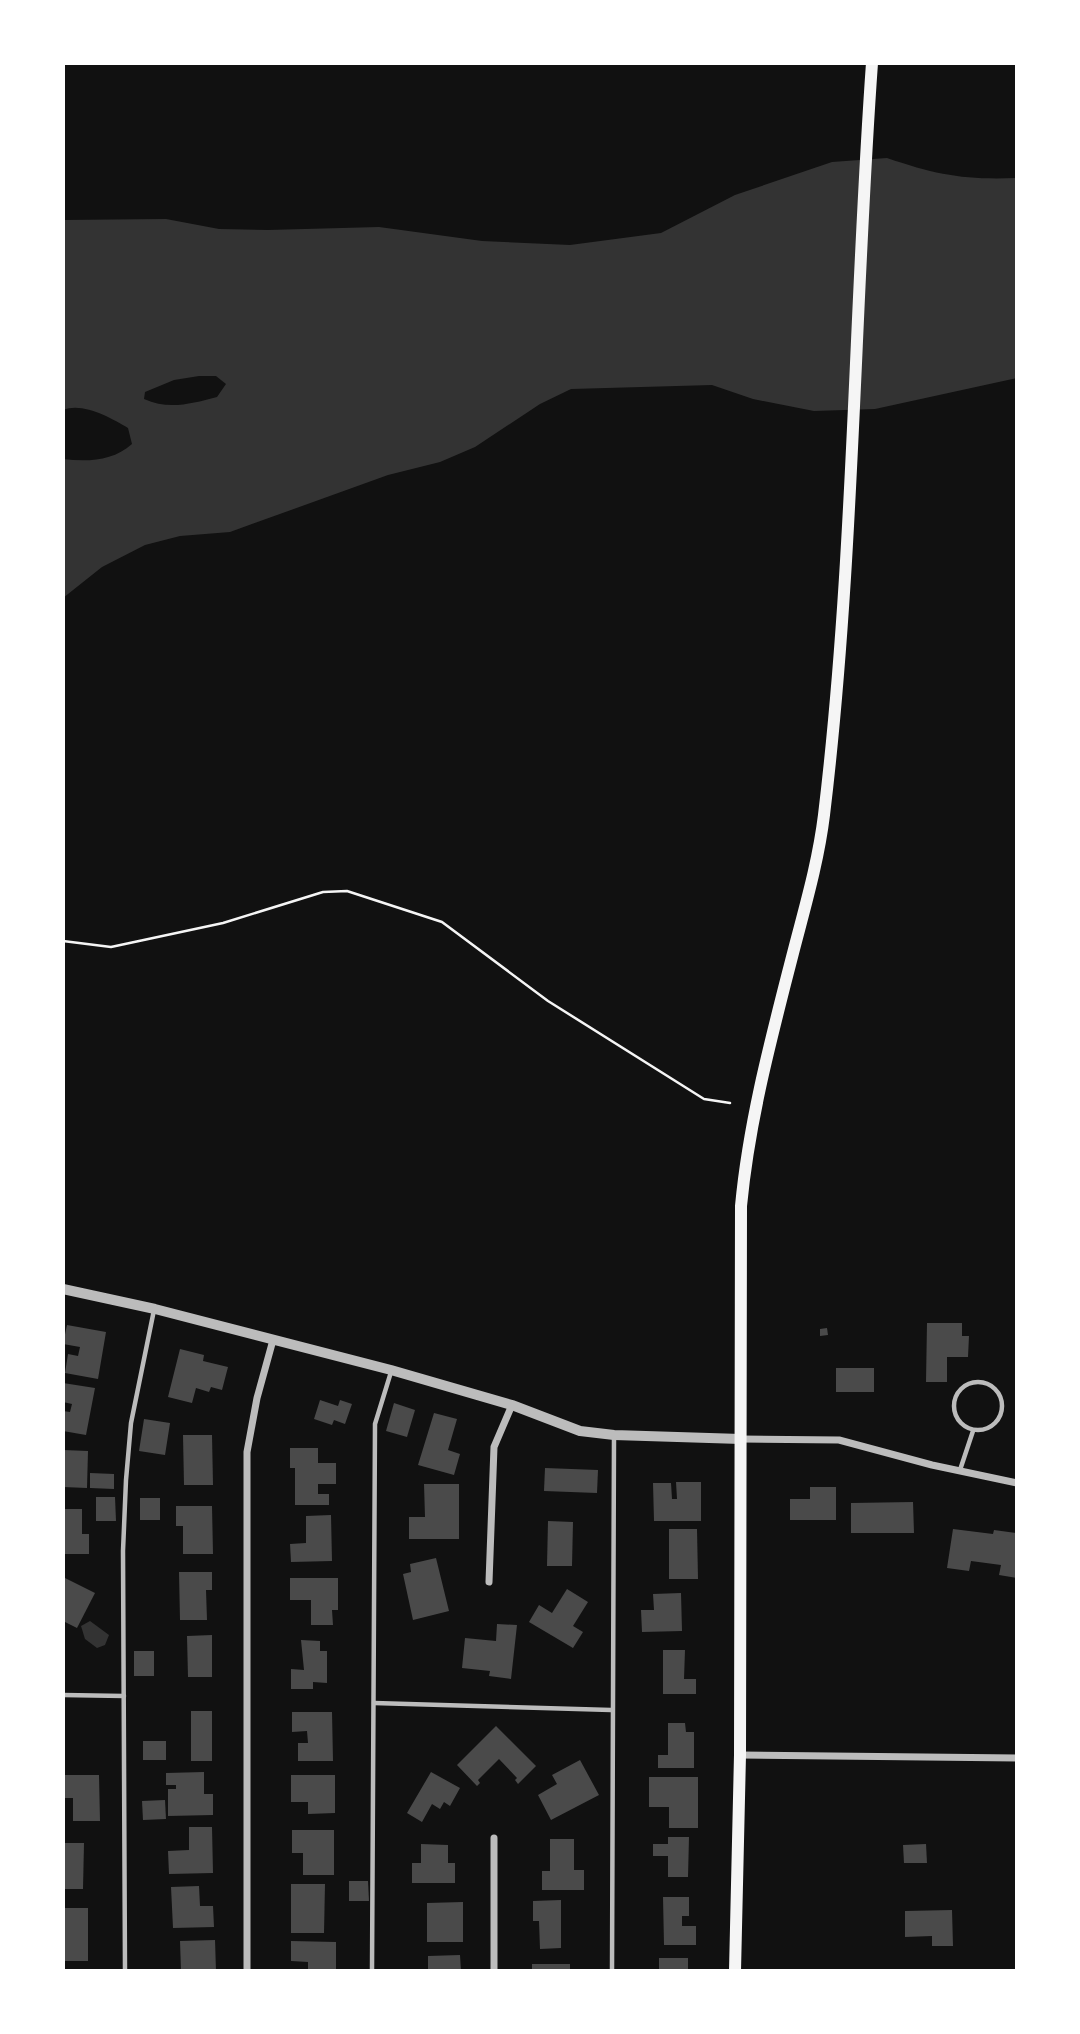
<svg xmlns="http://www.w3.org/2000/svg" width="1080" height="2034" viewBox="0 0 1080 2034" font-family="'PT Sans',sans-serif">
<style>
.water{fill:#333;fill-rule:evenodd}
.building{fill:#4a4a4a}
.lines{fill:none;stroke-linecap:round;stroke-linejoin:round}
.path{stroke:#f5f5f5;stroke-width:2.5}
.service{stroke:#bcbcbc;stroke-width:4.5}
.minor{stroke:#bcbcbc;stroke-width:7}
.tertiary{stroke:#bcbcbc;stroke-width:10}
.secondary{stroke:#f5f5f5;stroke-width:12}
</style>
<rect width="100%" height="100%" fill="#111"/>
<g class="water">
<path d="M887,158C937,175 964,180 1017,178V378L875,409L814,411L753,399L712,385L571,389L540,404L475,447L440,462L388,475L230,532L180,536L145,545L102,567L63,598V459C88,462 113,461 132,444L128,428C111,418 83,402 63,410V220L166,219L219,229L268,230L379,227L482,241L570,245L661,233L735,195L832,162ZM199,376H216L226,384L217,397C191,404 168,410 144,399L145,392L174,380Z"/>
<polygon points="90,1621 109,1635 105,1645 97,1648 85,1639 81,1626"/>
</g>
<g class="building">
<polygon points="927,1323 962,1323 962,1336 969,1336 968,1357 947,1357 947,1382 926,1382"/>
<polygon points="67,1325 106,1332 98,1379 65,1373 68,1354 78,1356 80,1347 63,1344"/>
<polygon points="827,1328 828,1335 820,1336 820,1329"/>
<polygon points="180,1349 204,1355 203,1361 228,1367 222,1390 211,1387 209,1392 196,1388 192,1403 168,1397"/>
<rect x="836" y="1368" width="38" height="24"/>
<polygon points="63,1383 95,1388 86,1435 63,1431 63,1411 70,1412 72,1404 63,1402"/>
<polygon points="320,1400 338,1406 340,1400 352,1404 345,1424 334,1420 332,1425 314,1419"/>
<polygon points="394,1403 415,1410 407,1437 386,1431"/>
<polygon points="434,1413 457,1419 448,1450 460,1454 454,1475 418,1465"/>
<polygon points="144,1419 170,1423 165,1455 139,1451"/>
<polygon points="183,1435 212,1435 213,1485 184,1485"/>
<polygon points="290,1448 318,1448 318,1463 336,1463 336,1484 318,1484 318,1494 329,1494 329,1505 295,1505 295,1468 290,1468"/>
<polygon points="63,1450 88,1451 87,1488 63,1487"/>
<polygon points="545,1468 598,1470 597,1493 544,1491"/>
<polygon points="90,1473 114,1474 114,1489 90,1488"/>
<polygon points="676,1482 701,1482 701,1521 654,1521 653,1483 671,1483 672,1499 677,1499"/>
<polygon points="424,1484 459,1484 459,1539 409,1539 409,1517 425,1517"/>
<polygon points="810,1487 836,1487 836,1520 790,1520 790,1499 810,1499"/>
<polygon points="96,1497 115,1497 116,1521 96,1521"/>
<rect x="140" y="1498" width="20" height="22"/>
<polygon points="913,1502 914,1533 851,1533 851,1503"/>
<polygon points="176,1506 212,1506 213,1554 183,1554 183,1526 176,1526"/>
<polygon points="63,1509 82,1509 82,1534 89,1534 89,1554 63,1554"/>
<polygon points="331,1515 332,1561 291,1562 290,1544 306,1543 306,1516"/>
<polygon points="548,1521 573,1522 572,1566 547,1566"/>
<polygon points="669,1529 697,1529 698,1579 669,1579"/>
<polygon points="953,1529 993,1534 994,1530 1016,1533 1017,1578 999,1575 1001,1565 971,1561 969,1571 947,1568"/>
<polygon points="436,1558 449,1611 413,1620 403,1574 411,1572 410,1564"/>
<polygon points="179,1572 212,1572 212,1590 206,1590 207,1620 180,1620"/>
<polygon points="63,1577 95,1593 77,1628 63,1621"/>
<polygon points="290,1578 338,1578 338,1610 332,1610 333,1625 311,1625 311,1600 290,1600"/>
<polygon points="567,1589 588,1602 573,1626 583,1632 573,1648 529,1622 539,1605 552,1613"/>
<polygon points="681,1593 682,1631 642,1632 641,1610 654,1610 653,1594"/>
<polygon points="497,1624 517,1625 511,1679 489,1676 490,1671 462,1668 465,1638 496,1641"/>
<polygon points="212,1635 212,1677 188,1677 187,1636"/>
<polygon points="301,1640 320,1641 320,1651 327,1651 327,1683 313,1682 313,1689 291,1689 291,1669 304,1670"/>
<polygon points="663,1650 685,1650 684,1679 696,1679 696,1694 663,1694"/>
<rect x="134" y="1651" width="20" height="25"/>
<rect x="191" y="1711" width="21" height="50"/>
<polygon points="292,1712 332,1712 333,1761 298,1761 298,1743 308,1743 307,1731 292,1732"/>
<polygon points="668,1723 685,1723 686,1732 694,1732 694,1768 658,1768 658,1755 668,1755"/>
<polygon points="496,1726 536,1766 518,1784 515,1780 517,1778 499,1759 478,1780 480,1783 477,1786 457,1765"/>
<rect x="143" y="1741" width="23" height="19"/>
<polygon points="580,1760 599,1795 551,1820 538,1795 557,1784 552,1775"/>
<polygon points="204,1772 204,1794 213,1794 213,1815 168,1816 168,1789 176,1789 176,1785 166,1785 166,1773"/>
<polygon points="431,1772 460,1788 450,1806 444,1802 440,1809 432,1804 422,1822 407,1813"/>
<polygon points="63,1775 99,1775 100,1821 73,1821 73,1798 63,1798"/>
<polygon points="291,1775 335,1775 335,1813 308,1814 308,1802 291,1802"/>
<polygon points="649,1777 698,1777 698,1828 669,1828 669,1807 649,1807"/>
<polygon points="165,1800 166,1819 143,1820 142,1801"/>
<polygon points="189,1827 212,1827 213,1873 169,1874 168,1851 189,1850"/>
<polygon points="292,1830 334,1830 334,1875 303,1875 303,1853 292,1853"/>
<polygon points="668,1837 689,1837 688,1877 668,1877 668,1856 653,1856 653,1844 668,1844"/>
<polygon points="550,1839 574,1839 574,1870 584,1870 584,1890 542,1890 542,1871 550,1871"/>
<polygon points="63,1843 84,1843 83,1889 63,1889"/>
<polygon points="421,1844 448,1845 448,1863 455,1863 455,1883 412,1883 412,1863 421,1863"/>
<polygon points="926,1844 927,1863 904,1863 903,1845"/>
<polygon points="349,1881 368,1881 369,1901 349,1901"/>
<polygon points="291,1884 325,1884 324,1933 291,1933"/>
<polygon points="199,1886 200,1906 213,1906 214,1927 173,1928 171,1887"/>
<polygon points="663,1897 689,1897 689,1916 682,1916 682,1926 696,1926 696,1945 664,1945"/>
<polygon points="561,1900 561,1948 540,1949 539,1921 533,1921 533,1901"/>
<polygon points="463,1902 463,1942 427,1942 427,1903"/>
<rect x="63" y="1908" width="25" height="53"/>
<polygon points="952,1910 953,1946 932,1946 932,1936 905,1937 905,1911"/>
<polygon points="215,1940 216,1971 181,1971 180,1941"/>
<polygon points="291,1941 336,1942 336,1971 308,1971 308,1962 291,1961"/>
<polygon points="460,1955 461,1971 428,1971 428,1956"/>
<rect x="659" y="1958" width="29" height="13"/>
<rect x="532" y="1964" width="38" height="7"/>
</g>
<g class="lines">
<polyline class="path" points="63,941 111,947 223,923 323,892 347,891 442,922 548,1001 704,1099 730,1103"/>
<g class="service">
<circle cx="978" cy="1406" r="24"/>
<polyline points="960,1470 973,1431"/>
<polyline points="63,1695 124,1696"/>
<polyline points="374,1703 611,1710"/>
<polyline points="125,1971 123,1551 126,1480 131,1423 154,1310"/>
<polyline points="372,1971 375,1424 391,1372"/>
<polyline points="612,1971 614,1436"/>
</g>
<g class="minor">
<polyline points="741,1439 839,1440 932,1465 1017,1483"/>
<polyline points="489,1582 494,1447 512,1405"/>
<polyline points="740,1755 1017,1758"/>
<polyline points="247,1971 247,1452 257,1398 273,1340"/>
<polyline points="494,1971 494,1838"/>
</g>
<polyline class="tertiary" points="63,1289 155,1309 391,1370 512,1405 580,1431 614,1435 741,1439"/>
<path class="secondary" d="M735,1971L740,1755L741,1206C749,1121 771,1039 792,957C804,910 818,864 824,815C854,566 854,313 872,63"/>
</g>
<rect width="1080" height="2034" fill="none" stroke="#ffffff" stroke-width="130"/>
</svg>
